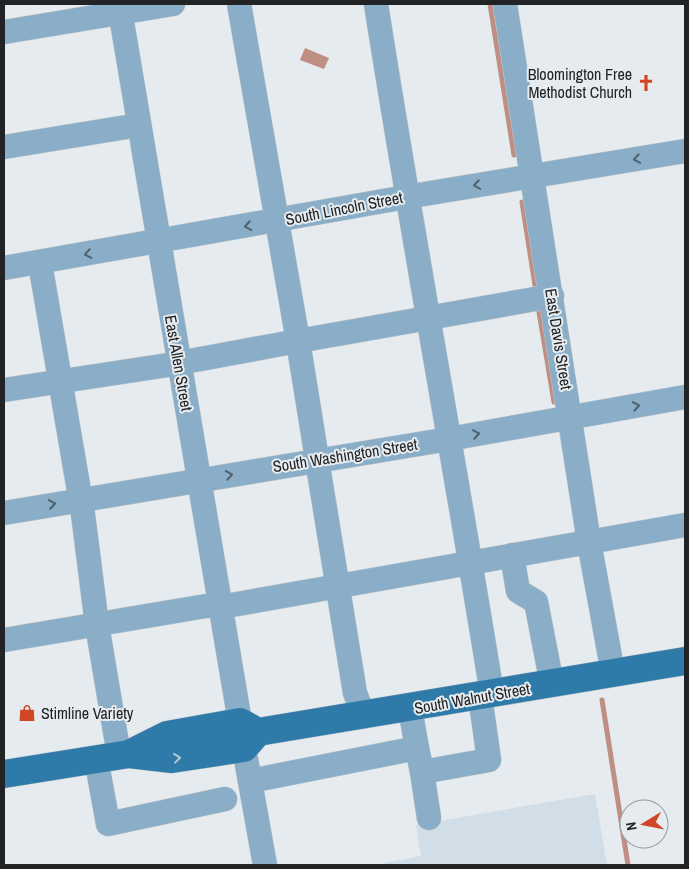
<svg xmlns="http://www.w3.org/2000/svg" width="689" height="869" viewBox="0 0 689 869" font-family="'Archivo Narrow',sans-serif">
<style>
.built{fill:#d2dee7}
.water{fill:#c08f83}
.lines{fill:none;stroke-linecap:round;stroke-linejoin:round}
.stream{stroke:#c08f83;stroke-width:5}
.minor-casing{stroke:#c2c7cb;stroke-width:25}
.major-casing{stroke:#c2c7cb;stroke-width:29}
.minor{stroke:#8aaec8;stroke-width:24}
.major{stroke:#2e7aa9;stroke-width:28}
.oneway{stroke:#50626e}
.oneway2{stroke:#aec9da}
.labels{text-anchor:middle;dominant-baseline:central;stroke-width:4;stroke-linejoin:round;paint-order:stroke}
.poi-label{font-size:16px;fill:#212325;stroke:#e5ebef;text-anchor:end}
.street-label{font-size:16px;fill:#212325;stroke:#e5ebef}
</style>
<rect width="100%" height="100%" fill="#e5ebef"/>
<polygon class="built" points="595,794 607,865 374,865 421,856 416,825"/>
<polygon class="water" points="305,48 329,58 324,69 300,60"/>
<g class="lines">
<g class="stream">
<polyline points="490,4 514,155"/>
<polyline points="522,202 535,285"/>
<polyline points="539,312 554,402"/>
<polyline points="602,700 628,865"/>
</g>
<g class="minor-casing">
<g id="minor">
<polyline points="119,4 240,722"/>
<polyline points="239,4 298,341 552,296"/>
<path d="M376,4C412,234 455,464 492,694"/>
<polyline points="505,4 589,542 613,673"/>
<polyline points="4,32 173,4"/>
<polyline points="4,147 139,125"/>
<polyline points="40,263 83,514 97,625 119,755"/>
<polyline points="4,268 406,197 685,151"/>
<polyline points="4,390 168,365 298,341 317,459"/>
<polyline points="319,472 355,693 364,716"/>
<polyline points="4,513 449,439 685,397"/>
<polyline points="512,555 518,591 536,602 552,684"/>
<polyline points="4,640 206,606 226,606 685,525"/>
<polyline points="410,708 417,748"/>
<polyline points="244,748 265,865"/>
<polyline points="96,758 108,824 225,799"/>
<polyline points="422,772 429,818"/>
<polyline points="250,781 417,748 422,772 489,760 480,696"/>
</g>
</g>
<g class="major-casing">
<g id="major">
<polyline points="129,754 167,735 240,722 258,732 685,661"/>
<polyline points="4,774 129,754 172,759 244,748 258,732"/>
</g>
</g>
<use href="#minor" class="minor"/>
<use href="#major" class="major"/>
</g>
<defs><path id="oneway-chevron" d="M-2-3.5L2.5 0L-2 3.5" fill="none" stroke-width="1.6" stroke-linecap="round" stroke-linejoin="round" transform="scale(1.25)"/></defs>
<g class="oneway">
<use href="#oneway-chevron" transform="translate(637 159) rotate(170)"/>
<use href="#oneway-chevron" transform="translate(477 185) rotate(171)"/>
<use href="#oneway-chevron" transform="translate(248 226) rotate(170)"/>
<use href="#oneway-chevron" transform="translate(88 254) rotate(170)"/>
<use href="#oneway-chevron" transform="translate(636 406) rotate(-10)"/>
<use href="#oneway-chevron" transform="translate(476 434) rotate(-10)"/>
<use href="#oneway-chevron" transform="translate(229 475) rotate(-10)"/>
<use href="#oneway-chevron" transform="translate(52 504) rotate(-10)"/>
</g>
<use class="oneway2" href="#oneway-chevron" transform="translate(177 758) rotate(-6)"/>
<defs>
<g id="church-bare" transform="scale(1.35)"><path d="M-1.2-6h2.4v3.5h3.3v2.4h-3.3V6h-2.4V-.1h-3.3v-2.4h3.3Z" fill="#d14725" stroke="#e5ebef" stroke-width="2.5" paint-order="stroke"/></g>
<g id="shop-bare" transform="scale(1.35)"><path d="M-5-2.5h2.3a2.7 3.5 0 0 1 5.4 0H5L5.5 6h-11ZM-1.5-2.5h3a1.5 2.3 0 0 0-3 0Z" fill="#d14725" stroke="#e5ebef" stroke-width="2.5" paint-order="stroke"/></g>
</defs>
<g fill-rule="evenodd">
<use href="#church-bare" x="646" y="83"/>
<use href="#shop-bare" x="27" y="713"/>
</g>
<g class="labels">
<g class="poi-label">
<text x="632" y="74">Bloomington Free<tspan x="632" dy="18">Methodist Church</tspan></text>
<text x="41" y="713" text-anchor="start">Stimline Variety</text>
</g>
<g class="street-label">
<text transform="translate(344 208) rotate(-11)">South Lincoln Street</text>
<text transform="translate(559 339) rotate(81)">East Davis Street</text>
<text transform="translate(179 363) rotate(80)">East Allen Street</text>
<text transform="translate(345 455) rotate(-9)">South Washington Street</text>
<text transform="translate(472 698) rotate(-10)">South Walnut Street</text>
</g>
</g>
<rect width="689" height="869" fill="none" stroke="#212325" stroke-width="10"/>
<g transform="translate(644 824) rotate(260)"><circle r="24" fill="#e5ebef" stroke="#979b9e"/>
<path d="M0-4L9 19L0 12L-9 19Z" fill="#d14725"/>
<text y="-8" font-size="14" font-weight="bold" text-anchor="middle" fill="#212325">N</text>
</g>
</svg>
